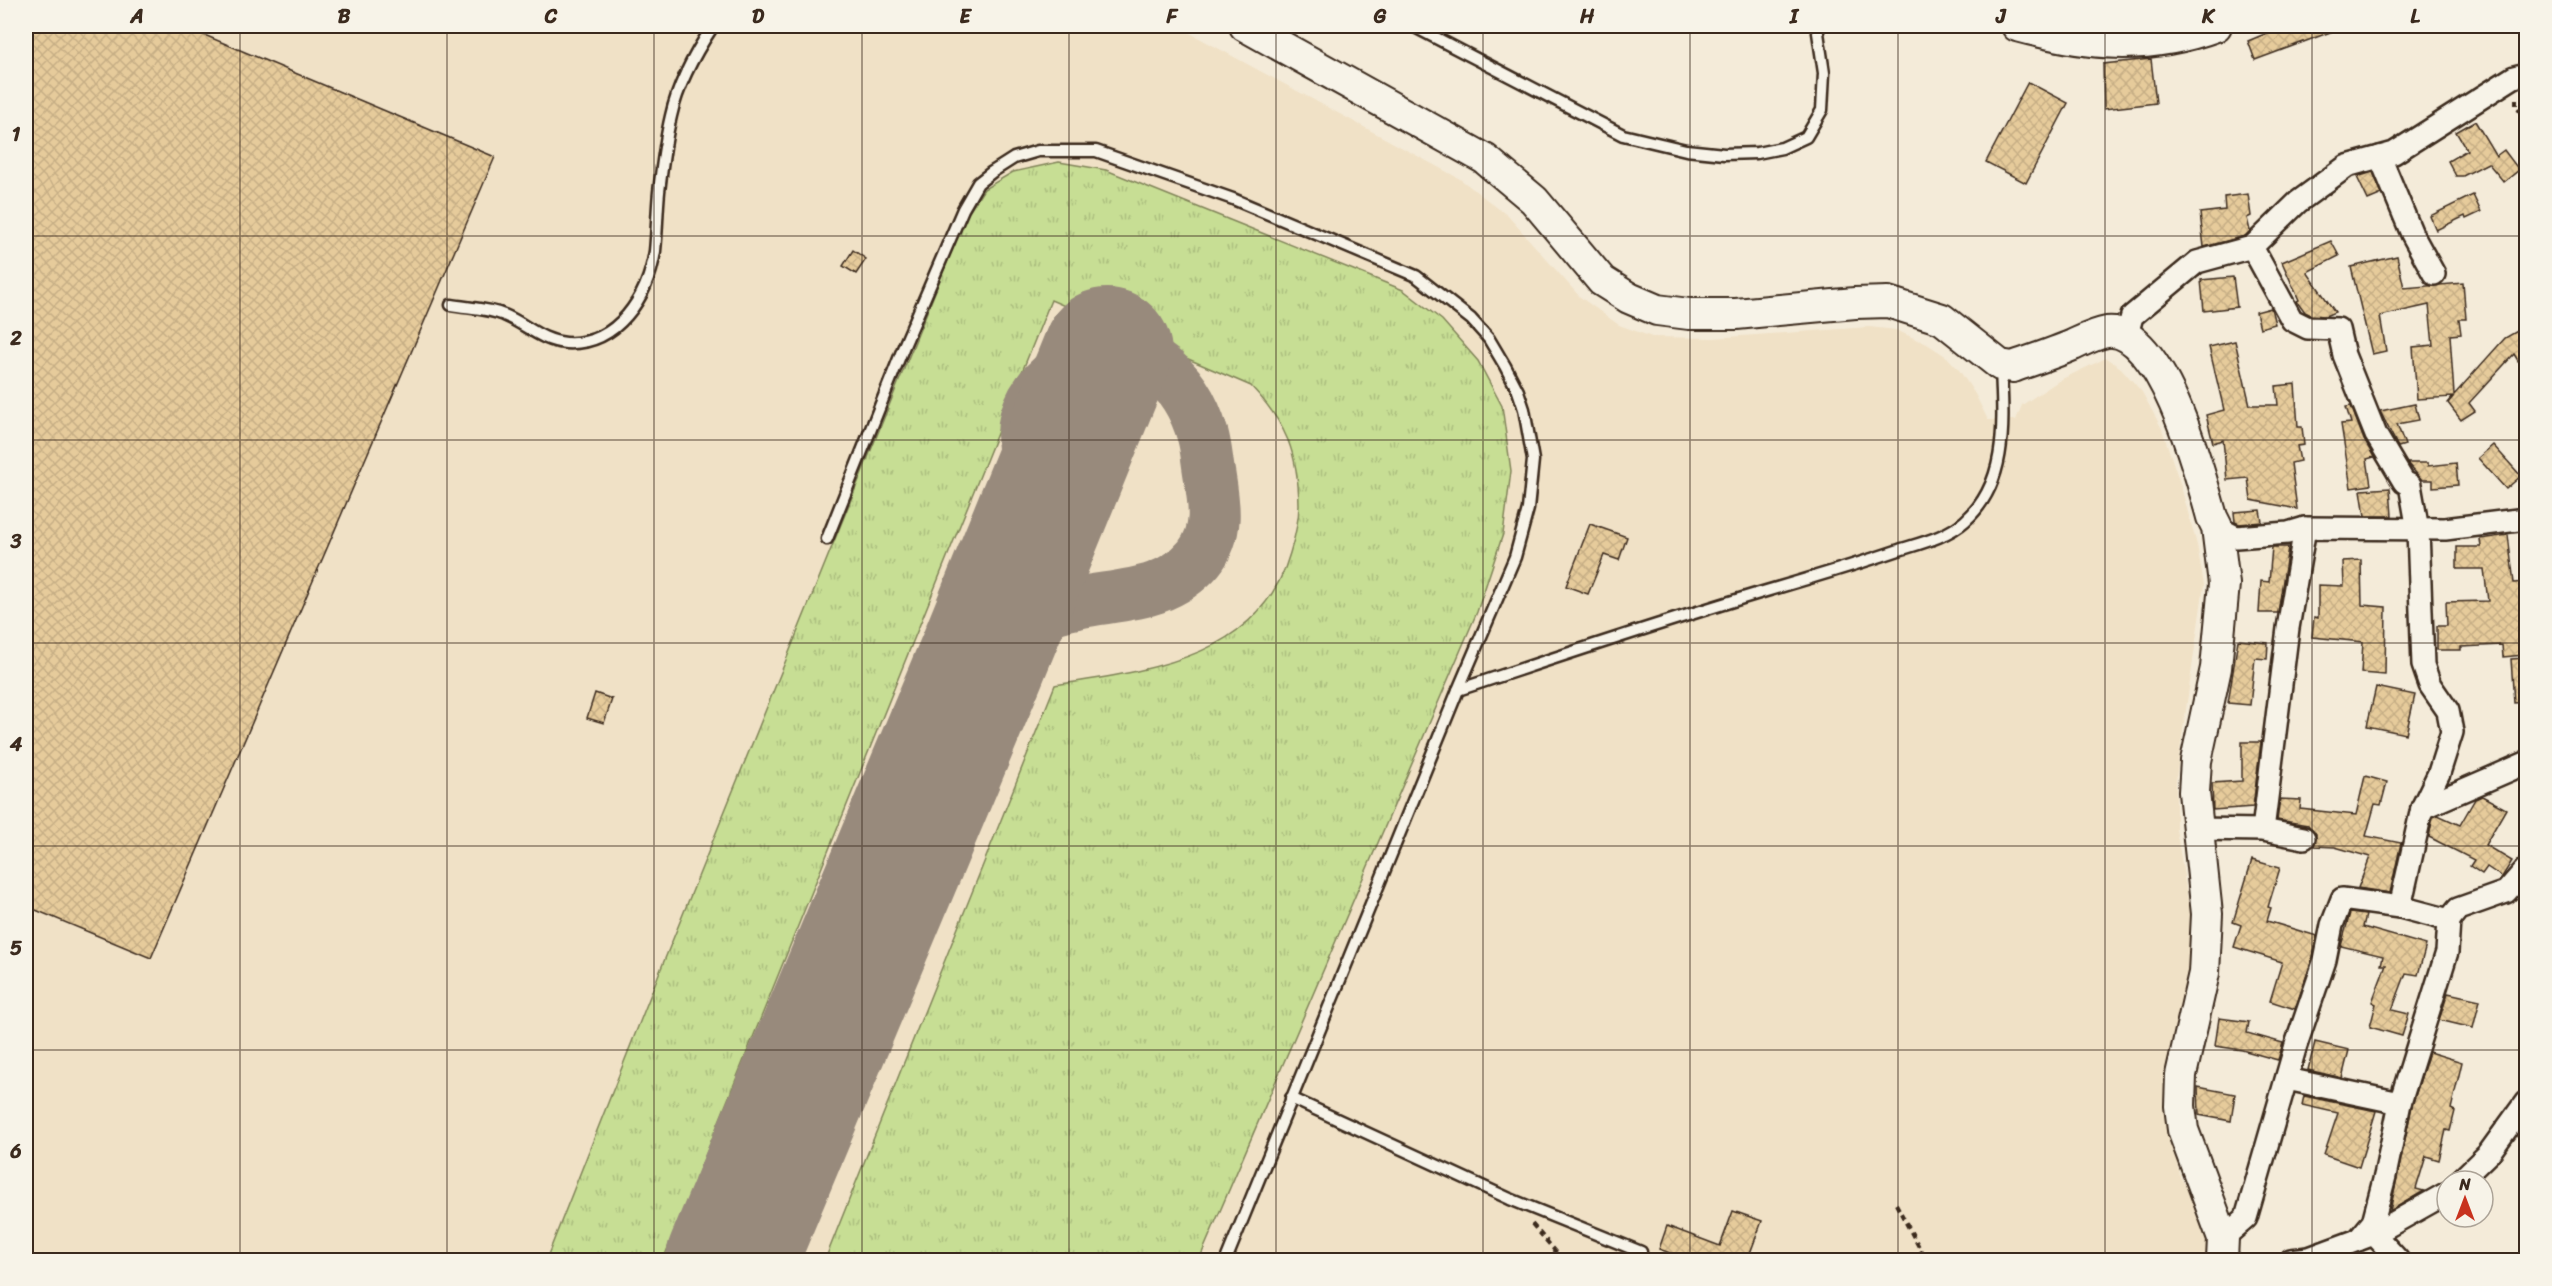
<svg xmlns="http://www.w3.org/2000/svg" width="2552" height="1286" viewBox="0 0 2552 1286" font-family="Sriracha,sans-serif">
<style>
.built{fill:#f0e1c6}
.grass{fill:url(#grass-tufts);stroke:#818459;stroke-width:1.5}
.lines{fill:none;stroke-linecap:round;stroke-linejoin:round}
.taxiway{stroke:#988a7c;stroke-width:52}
.runway{stroke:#988a7c;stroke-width:130}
.building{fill:url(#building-cross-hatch);stroke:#3b2a1e;stroke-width:1.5}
.service-casing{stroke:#3b2a1e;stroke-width:15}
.minor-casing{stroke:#3b2a1e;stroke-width:26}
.secondary-casing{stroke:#3b2a1e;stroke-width:34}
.path{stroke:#3b2a1e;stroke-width:4;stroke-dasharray:6 4.5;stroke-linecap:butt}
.service{stroke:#f7f3e8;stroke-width:10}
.minor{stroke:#f7f3e8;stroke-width:21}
.secondary{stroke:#f7f3e8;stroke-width:30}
.grid{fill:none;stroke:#3b2a1e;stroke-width:1.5;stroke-opacity:0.55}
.neatline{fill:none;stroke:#3b2a1e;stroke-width:2}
.grid-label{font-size:20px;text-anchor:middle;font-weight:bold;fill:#3b2a1e}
</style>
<defs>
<pattern id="grass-tufts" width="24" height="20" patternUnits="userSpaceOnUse" patternTransform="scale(1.5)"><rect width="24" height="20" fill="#c7de94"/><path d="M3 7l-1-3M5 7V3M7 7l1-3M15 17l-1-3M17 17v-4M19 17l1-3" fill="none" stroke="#acbf7f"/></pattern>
<pattern id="building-cross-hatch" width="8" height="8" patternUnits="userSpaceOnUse" patternTransform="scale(1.5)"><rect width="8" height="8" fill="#e6cb9b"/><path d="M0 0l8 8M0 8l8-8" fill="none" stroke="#c6ae85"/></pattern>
</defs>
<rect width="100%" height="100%" fill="#f4ebd9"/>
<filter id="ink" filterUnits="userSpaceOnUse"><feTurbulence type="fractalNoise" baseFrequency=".0167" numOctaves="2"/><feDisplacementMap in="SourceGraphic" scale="12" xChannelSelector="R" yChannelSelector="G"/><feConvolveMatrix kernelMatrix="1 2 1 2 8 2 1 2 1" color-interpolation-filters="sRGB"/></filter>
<g filter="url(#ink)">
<polygon class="built" points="26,26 1177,26 1460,179 1508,216 1580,297 1619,325 1652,337 1713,338 1869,327 1896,330 1927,344 1947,357 1959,370 1975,394 1988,420 2016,420 2022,405 2060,380 2106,358 2121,368 2142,392 2162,429 2180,483 2197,545 2204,585 2176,778 2176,829 2194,935 2174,1144 2180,1177 2206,1219 2211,1245 2209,1260 26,1260"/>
<path class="grass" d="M1059,162L1106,170L1403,290L1442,320L1478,361L1502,406L1511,471L1503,534L1477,612L1199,1260H825L1055,685C1147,671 1261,658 1290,553C1295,537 1299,522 1299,504C1298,453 1286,423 1251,386L1051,300L663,1260H546L658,976L965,218L984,189L1013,172Z"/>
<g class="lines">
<path class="taxiway" d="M982,660C1005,641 1028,617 1056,608C1106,592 1161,603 1199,558C1220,532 1214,502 1209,472C1207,460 1206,447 1203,436C1186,376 1141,337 1078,361C1052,372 1033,392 1025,419C1019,441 1029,465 1030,487C1031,511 1027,535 1023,559"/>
<polyline class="runway" points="731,1260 982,660 1107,353"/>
</g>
<g class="building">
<polygon points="26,26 183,26 495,157 151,958 26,906"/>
<polygon points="2284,26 2344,26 2344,27 2255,60 2248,41"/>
<polygon points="2151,59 2156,103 2104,109 2103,64"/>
<polygon points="2028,82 2068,103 2026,183 1986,162"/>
<polygon points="2475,121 2496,156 2504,150 2519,170 2504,182 2488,163 2463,176 2456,176 2448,161 2467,150 2456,132"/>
<polygon points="2373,172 2382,194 2368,200 2357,177"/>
<polygon points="2248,194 2251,216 2247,218 2250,231 2245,236 2204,247 2200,213 2225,210 2224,197"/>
<polygon points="2473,195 2481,212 2466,219 2465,216 2436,230 2430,216"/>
<polygon points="2331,241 2339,256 2307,272 2335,312 2325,316 2311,315 2305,312 2297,301 2299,300 2282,262"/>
<polygon points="853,250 866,259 856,274 843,266"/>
<polygon points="2397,256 2404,288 2463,283 2466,319 2459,319 2461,334 2450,335 2454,395 2505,338 2526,326 2526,374 2514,354 2469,403 2475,411 2461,420 2448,403 2453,397 2417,399 2413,347 2433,345 2429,305 2380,316 2386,351 2372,354 2351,267"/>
<polygon points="2233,277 2237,307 2204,311 2201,280"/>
<polygon points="2271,308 2275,324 2260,328 2256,312"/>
<polygon points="2235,341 2250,405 2278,405 2276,386 2295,384 2298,427 2302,427 2304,445 2297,446 2300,461 2291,463 2297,509 2251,500 2248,478 2227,480 2223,440 2213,443 2206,415 2224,410 2209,347"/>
<polygon points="2415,404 2419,420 2397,424 2405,445 2398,447 2380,411"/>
<polygon points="2351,406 2364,440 2374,457 2367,459 2371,485 2351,488 2341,424 2351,423 2346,407"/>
<polygon points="2493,445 2521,476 2506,489 2478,458"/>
<polygon points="2407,463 2428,463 2428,466 2456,463 2458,485 2433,487 2433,480 2422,480"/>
<polygon points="2390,488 2392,516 2365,516 2361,490"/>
<polygon points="2260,510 2262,522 2239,524 2235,522 2234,512"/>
<polygon points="1590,524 1627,537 1619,560 1604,555 1588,594 1566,586"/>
<polygon points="2508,535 2514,583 2525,582 2524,655 2503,657 2502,645 2461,647 2461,650 2437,650 2437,626 2447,626 2446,602 2488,601 2484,569 2457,569 2457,547 2481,547 2480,539"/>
<polygon points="2272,547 2288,547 2278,613 2259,613 2261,581 2269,582"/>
<polygon points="2361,560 2362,605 2386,607 2385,675 2361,673 2363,642 2312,637 2314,617 2318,618 2318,585 2344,586 2343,561"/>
<polygon points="2238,640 2268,643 2267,659 2255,658 2250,705 2228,703"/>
<polygon points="2526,658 2526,702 2514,703 2511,659"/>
<polygon points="2376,687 2415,695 2406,734 2367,726"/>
<polygon points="595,693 612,699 604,723 587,718"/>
<polygon points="2242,742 2261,742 2253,807 2213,810 2212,783 2242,781"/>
<polygon points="2365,776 2387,782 2381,805 2375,804 2366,836 2401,843 2390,893 2358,888 2370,857 2335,847 2314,846 2316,834 2308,825 2277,820 2280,799 2301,800 2300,809 2356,815"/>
<polygon points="2482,796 2506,809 2485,845 2512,861 2502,877 2487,867 2482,874 2470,866 2474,860 2429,837 2433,817 2438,815 2460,825 2475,799"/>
<polygon points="2252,860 2280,868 2268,907 2271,908 2267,921 2317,936 2313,957 2295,1009 2270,1001 2282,962 2234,947 2241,925 2233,922"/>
<polygon points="2350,913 2366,915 2363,927 2426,945 2418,975 2406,973 2392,1010 2409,1014 2402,1036 2370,1027 2376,1004 2372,1002 2386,965 2381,965 2383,956 2341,946"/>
<polygon points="2448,993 2480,1000 2473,1028 2439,1020"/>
<polygon points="2219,1018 2249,1022 2247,1033 2283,1043 2278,1060 2242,1050 2215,1046"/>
<polygon points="2315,1042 2349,1050 2342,1078 2308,1070"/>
<polygon points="2429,1052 2462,1062 2451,1109 2455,1111 2450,1131 2446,1130 2439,1160 2426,1156 2416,1189 2424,1191 2390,1211 2412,1106"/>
<polygon points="2198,1087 2235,1094 2231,1121 2199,1115"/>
<polygon points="2304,1096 2376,1111 2359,1167 2324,1155 2338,1113 2302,1105"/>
<polygon points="1733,1211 1762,1221 1749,1256 1755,1260 1689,1260 1659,1249 1667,1226 1720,1246"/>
</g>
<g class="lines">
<g class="service-casing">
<g id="service">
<polyline points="1413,26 1623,135 1686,150 1724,154 1757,153 1782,148 1806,137 1822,110 1824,73 1817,26"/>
<path d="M451,305C468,308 488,308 504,315C526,324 541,341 566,343C617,346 648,297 655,251C657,232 657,212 659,192C662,166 665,141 671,116C678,84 695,53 713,26"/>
<polyline points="827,539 904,346 963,209 978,183 992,172 1014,158 1038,151 1096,151 1233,199 1416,276 1471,319 1489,339 1505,366 1518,391 1524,409 1533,460 1528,509 1515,557 1458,690 1226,1260"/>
<path d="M1458,690C1557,657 1656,624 1756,594C1804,580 1852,566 1899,550C1921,543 1947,537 1965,521C2009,482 2003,420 2001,368"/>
<polyline points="1291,1098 1510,1199 1641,1252"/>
</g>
</g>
<g class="minor-casing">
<g id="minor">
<polyline points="2380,157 2412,234 2434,274"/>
<polyline points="2127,335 2132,316 2197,262 2252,247 2298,202 2347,166 2394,153 2514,77 2526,74"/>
<polyline points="2217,527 2236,537 2288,533 2305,528 2445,529 2526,519"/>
<polyline points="2422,808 2526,763"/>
<polyline points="2197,829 2263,830 2304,838"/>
<polyline points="2263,830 2288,628 2305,528"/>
<polyline points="2449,920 2458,909 2506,892 2526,869"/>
<polyline points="2287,1079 2400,1103"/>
<polyline points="2460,1181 2489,1153 2526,1102"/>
<polyline points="2374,1234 2398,1260"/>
<polyline points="2223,1238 2246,1218 2296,1045 2325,960 2332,925 2342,899 2400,907 2422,808 2439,773 2452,732 2448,711 2430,685 2423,665 2418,530 2410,485 2404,482 2376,435 2344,355 2338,329 2308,328 2292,320 2252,247"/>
<polyline points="2358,1240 2373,1222 2385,1176 2400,1103 2447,952 2449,920 2400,907"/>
<polyline points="2291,1260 2309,1258 2374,1234 2447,1193"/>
</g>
</g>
<g class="secondary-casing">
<g id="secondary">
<path d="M1245,26L1485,159L1534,200L1602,281L1629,298L1657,310L1689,314H1736L1855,303L1888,302L1942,319L2000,365L2013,367C2033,360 2054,353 2073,345C2084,340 2095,334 2107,332C2162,326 2201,477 2212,517L2217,527L2224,584L2216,668L2196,761L2194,792L2207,914L2204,973L2181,1075L2180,1106L2183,1130L2223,1238L2222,1260"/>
<path d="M2017,26C2088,45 2145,52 2216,26"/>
</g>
</g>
<g class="path">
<polyline points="2516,99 2516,106 2526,120"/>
<polyline points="1896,1204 1926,1260"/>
<polyline points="1532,1224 1563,1260"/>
</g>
<use href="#service" class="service"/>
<use href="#minor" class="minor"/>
<use href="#secondary" class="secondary"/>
</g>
</g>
<path class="grid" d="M240,26V1260M447,26V1260M654,26V1260M862,26V1260M1069,26V1260M1276,26V1260M1483,26V1260M1690,26V1260M1898,26V1260M2105,26V1260M2312,26V1260M26,236H2526M26,440H2526M26,643H2526M26,846H2526M26,1050H2526"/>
<rect width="2552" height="1286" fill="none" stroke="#f7f3e8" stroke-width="66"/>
<g transform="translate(2465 1199)"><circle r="28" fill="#f7f3e8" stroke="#aca397" stroke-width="1.5"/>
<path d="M0-4.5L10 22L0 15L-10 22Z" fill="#c8321e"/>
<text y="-9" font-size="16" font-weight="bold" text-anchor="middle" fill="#3b2a1e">N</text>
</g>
<rect x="33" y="33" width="2486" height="1220" class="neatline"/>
<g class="grid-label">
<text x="137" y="23">A</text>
<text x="344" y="23">B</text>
<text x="551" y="23">C</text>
<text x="758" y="23">D</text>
<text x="965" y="23">E</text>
<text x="1172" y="23">F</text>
<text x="1380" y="23">G</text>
<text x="1587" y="23">H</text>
<text x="1794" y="23">I</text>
<text x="2001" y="23">J</text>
<text x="2208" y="23">K</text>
<text x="2415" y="23">L</text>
<text x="16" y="141">1</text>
<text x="16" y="345">2</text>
<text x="16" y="548">3</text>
<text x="16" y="751">4</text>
<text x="16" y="955">5</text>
<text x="16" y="1158">6</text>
</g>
</svg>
